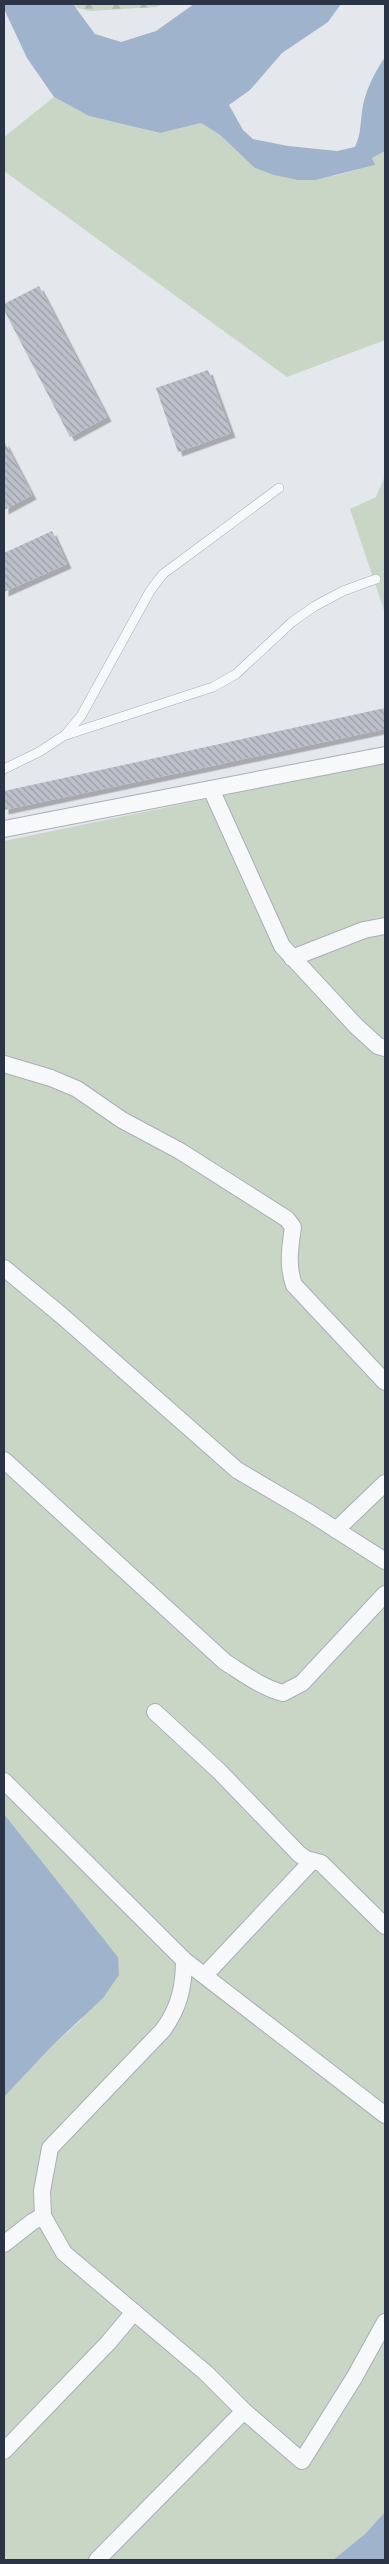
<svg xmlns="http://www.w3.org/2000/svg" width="389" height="2564" viewBox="0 0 389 2564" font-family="Manrope,sans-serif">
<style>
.green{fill:#c9d6c5}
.forest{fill:url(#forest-firs)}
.water{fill:#9fb4cc}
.building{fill:url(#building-back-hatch);filter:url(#shadow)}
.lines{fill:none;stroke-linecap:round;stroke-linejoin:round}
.lane-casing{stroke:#a9aeb7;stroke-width:10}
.street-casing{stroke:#a9aeb7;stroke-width:18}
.lane{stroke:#f7f8fa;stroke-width:9}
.street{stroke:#f7f8fa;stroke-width:16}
</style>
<defs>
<pattern id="forest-firs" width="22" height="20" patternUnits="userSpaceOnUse" patternTransform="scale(1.25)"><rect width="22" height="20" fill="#c9d6c5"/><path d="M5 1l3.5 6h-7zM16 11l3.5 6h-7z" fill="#adb8ab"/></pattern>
<pattern id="building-back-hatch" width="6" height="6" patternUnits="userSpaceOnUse" patternTransform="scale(1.25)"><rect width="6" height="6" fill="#bbc0ca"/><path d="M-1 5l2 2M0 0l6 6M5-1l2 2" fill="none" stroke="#989da6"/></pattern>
<filter id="shadow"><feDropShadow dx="4.5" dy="4.5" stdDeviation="0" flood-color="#0004"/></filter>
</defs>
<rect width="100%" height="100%" fill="#e4e7ec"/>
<g class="green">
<polygon points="54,97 89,116 159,133 201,123 220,135 239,153 334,176 374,165 372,158 385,151 385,340 287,377 4,171 4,137"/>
<polygon points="385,476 385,613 350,509 376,497"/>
<polygon points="385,762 385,2512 365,2534 333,2560 4,2560 4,2097 53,2045 80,2021 118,1957 4,1814 4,841"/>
</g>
<polygon class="forest" points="73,4 164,4 156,7 90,11 73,7"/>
<g class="water">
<path d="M4,4H73L95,34L121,42L156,31L194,4H341L328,22L282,53L250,90L229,105L243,130L253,139L288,146L337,151L355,147C361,134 360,126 362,112C364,93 374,73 385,57V151L372,158L375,165L315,180H298L274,175L255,168L220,135L201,123L160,133L89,116L54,97L27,58L4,9Z"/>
<polygon points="4,1814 118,1957 119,1975 103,1998 53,2045 4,2097"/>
<polygon points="385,2512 385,2560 333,2560 365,2534"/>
</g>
<g class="building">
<polygon points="39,286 107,417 70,437 4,310 4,304"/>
<polygon points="208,370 231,433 178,452 156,388"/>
<polygon points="4,441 32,495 4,510"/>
<polygon points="52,531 67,564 4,592 4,553"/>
<polygon points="385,708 385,729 4,810 4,791"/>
</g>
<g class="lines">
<g class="lane-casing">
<g id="lane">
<polyline points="66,735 213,687 236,674 292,622 315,606 343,591 376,579"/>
<polyline points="4,769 39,752 65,735 81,716 150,591 163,574 279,488"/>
</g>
</g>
<g class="street-casing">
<g id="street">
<polyline points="211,789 282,946 356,1026 378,1046 385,1048"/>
<polyline points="4,829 385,755"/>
<polyline points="292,958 364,930 385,926"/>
<path d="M4,1064L51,1078L77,1089L122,1120L180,1151L287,1219L293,1227C290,1248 287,1265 294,1285L385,1382"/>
<polyline points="4,1268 61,1315 237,1470 310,1513 385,1561"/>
<path d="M4,1460L225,1662C244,1674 261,1687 283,1693L302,1683L385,1594"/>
<polyline points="336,1530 385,1483"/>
<polyline points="155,1712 220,1772 299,1854 306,1859 321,1863 385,1926"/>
<polyline points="4,1781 184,1960 385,2115"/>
<path d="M184,1960C184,1987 179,2008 163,2030L50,2148L42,2191L43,2216L64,2253L206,2373L244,2411L302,2461L354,2378L385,2322"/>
<polyline points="205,1975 312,1861"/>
<polyline points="4,2244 32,2222 43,2216"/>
<polyline points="4,2451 108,2343 134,2312"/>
<polyline points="97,2560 244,2411"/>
</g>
</g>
<use href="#lane" class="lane"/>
<use href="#street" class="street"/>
</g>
<rect width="389" height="2564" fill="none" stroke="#2b3445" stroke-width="10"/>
</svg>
